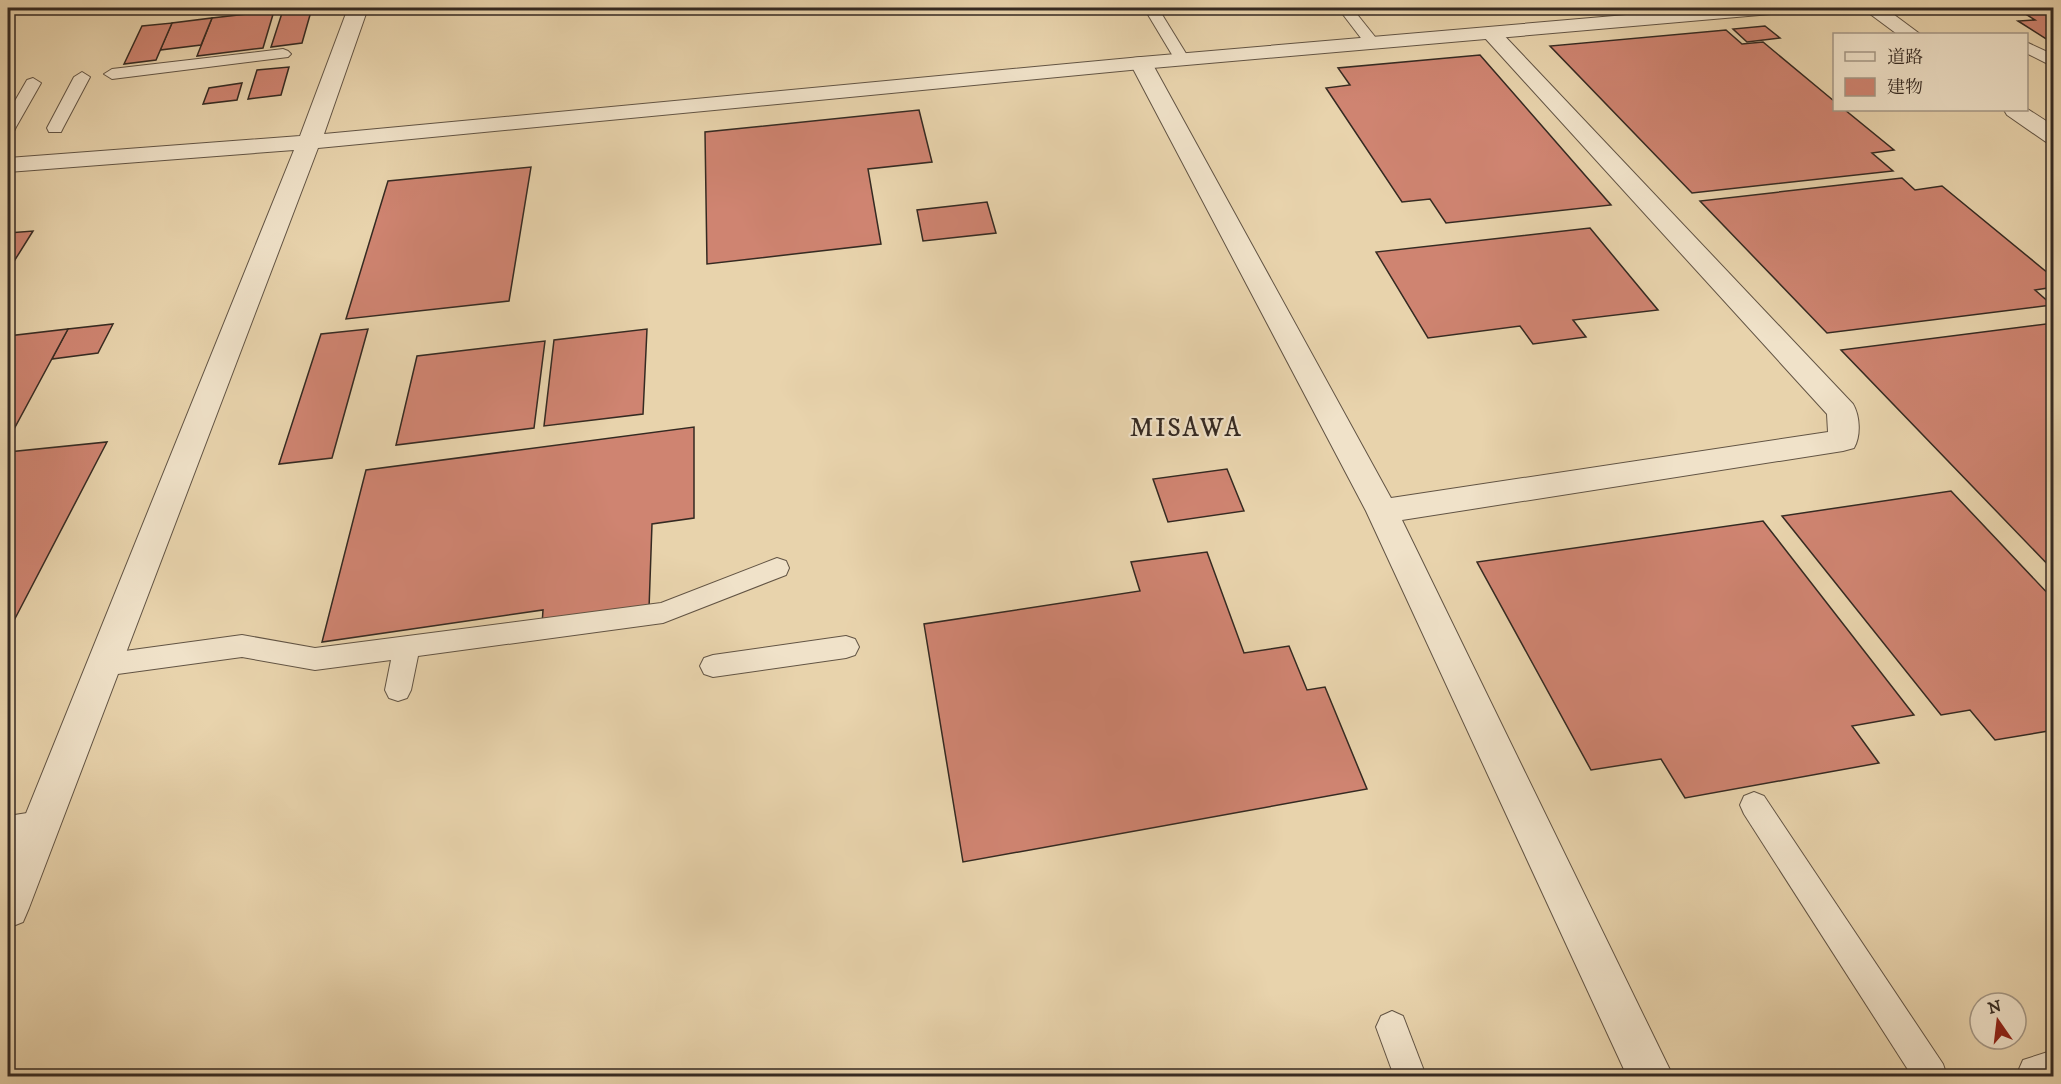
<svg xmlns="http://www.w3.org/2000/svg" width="2061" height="1084" viewBox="0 0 2061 1084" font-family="'IM FELL DW Pica','Noto Serif JP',serif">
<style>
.building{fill:#cf8471;stroke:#352a22;stroke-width:1.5}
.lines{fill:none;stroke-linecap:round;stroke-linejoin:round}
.service-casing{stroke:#625444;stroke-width:2}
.minor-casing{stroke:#625444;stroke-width:2}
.tertiary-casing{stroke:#625444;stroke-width:2}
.service{fill:#f0e2c9;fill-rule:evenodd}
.minor{fill:#f0e2c9;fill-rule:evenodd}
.tertiary{fill:#f0e2c9;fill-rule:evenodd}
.labels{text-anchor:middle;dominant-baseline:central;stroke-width:4.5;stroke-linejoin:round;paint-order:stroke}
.quarter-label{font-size:26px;letter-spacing:1.5px;fill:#352a22;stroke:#f0e2c9}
</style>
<rect width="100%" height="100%" fill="#e8d3ac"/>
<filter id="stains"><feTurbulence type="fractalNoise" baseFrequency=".00333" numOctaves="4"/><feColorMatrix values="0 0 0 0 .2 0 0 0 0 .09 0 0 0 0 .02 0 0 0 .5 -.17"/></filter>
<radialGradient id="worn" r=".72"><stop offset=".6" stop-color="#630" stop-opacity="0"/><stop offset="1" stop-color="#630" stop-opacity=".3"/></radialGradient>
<g class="building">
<polygon points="312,8 302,43 271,47 283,10"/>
<polygon points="2016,8 2054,8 2054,44 2018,21 2035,20"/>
<polygon points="274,11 263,48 197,56 212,18"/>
<polygon points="212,18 201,45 160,50 172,23"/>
<polygon points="172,23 156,60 124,64 142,26"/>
<polygon points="1765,26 1780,38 1747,42 1733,29"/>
<polygon points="1726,30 1742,44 1763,42 1834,101 1834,110 1845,110 1894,150 1872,153 1893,171 1692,193 1550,46"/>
<polygon points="1480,55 1611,205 1446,223 1430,199 1402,202 1326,88 1350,85 1338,68"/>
<polygon points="289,67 281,95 248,99 257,70"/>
<polygon points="242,83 237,100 203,104 209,88"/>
<polygon points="919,110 932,162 868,169 881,244 707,264 705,132"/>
<polygon points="531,167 509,301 346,319 388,181"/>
<polygon points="1902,178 1915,190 1942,186 2054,278 2054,287 2035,290 2052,305 1827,333 1700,201"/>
<polygon points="987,202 996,233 923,241 917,210"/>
<polygon points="1590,228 1658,310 1573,320 1586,337 1533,344 1520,326 1428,338 1376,252"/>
<polygon points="33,231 8,271 8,233"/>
<polygon points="2054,323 2054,571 1841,350"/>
<polygon points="113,324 98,353 52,359 68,329"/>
<polygon points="68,329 14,429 8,430 8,336"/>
<polygon points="368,329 332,458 279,464 321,334"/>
<polygon points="647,329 643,414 544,426 554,340"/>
<polygon points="545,341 534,428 396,445 417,356"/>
<polygon points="694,427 694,518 652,524 649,609 542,625 543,610 322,642 366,470"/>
<polygon points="107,442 8,632 8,452"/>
<polygon points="1227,469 1244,511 1168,522 1153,479"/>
<polygon points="1951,491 2054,600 2054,730 1995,740 1970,710 1941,715 1782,516"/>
<polygon points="1763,521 1914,715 1852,726 1879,763 1685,798 1661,759 1591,770 1477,562"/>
<polygon points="1207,552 1244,653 1289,646 1307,690 1325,687 1367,789 963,862 924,624 1140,591 1131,562"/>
</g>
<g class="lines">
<g class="service-casing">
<g id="service">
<polygon points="1144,8 1158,8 1190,60 1187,63 1177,63"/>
<polygon points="1338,8 1352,8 1380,43 1377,46 1367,46"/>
<polygon points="2026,42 2054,55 2054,67 2026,53"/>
<polygon points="283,49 288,51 291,54 288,57 112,79 104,74 112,69"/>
<polygon points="82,72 90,77 63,128 61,132 49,132 47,128 74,77"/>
<polygon points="33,78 41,83 16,127 14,131 8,132 8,113 27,80"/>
<polygon points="777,558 786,561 789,568 786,575 663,623 418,656 411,690 407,698 398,701 389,698 385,690 391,660 315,670 242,657 103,676 94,673 90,665 94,657 103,654 242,635 315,648 661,603"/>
<polygon points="846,636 855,639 859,647 855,655 846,658 713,677 704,674 700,666 704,658 713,655"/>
<polygon points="1754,792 1764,796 1943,1064 1947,1076 1912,1076 1744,814 1740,805 1744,796"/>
<polygon points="40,811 50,815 54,824 50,833 8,842 8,816"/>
<polygon points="1392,1011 1403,1016 1426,1076 1394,1076 1376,1027 1381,1016"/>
</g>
</g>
<g class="minor-casing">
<path id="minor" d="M1491,27L1498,29L1853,404C1860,416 1861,436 1854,448L1843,451L1402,520L1673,1076H1627L1366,511L1130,63L1133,58L1141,57L1149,58L1152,63L1391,498L1828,432L1827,414L1484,37L1481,33L1484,29Z"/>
</g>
<g class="tertiary-casing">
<g id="tertiary">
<polygon points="348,8 368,8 324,134 1141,57 1707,8 1781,8 1778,12 1771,14 1141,69 318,148 29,908 23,922 8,928 8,858 294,150 8,172 8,158 300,136"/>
<polygon points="1862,8 1885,8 1920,34 1897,34"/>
<polygon points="2026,108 2054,126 2054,144 2046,142 2007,115 2004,110 2026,110"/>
<polygon points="2054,1050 2054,1076 2016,1076 2023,1060"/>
</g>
</g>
<use href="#service" class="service"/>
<use href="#minor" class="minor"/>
<use href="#tertiary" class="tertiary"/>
</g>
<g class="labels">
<g class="quarter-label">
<text x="1186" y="428">MISAWA</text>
</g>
</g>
<rect width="2061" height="1084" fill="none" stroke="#e8d3ac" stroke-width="30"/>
<rect x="9" y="9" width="2043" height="1066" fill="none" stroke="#352a22" stroke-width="3"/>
<rect x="15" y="15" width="2031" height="1054" fill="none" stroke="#352a22" stroke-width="1.5"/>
<rect x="1833" y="33" width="195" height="78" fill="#f0e2c9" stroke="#a59886" stroke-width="1.5"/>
<rect x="1845" y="52" width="30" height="9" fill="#f0e2c9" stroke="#a59886" stroke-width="1.5"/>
<text x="1887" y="63" font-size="18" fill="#352a22">道路</text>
<rect x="1845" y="78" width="30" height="18" fill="#cf8471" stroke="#a59886" stroke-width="1.5"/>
<text x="1887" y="93" font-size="18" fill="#352a22">建物</text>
<g transform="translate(1998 1021) rotate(346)"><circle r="28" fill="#f0e2c9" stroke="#a59886" stroke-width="1.5"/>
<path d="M0-4.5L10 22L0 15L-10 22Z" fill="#8f2418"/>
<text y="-9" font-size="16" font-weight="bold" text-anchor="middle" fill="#352a22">N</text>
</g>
<rect width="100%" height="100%" filter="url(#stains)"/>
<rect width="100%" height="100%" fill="url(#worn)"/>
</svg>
